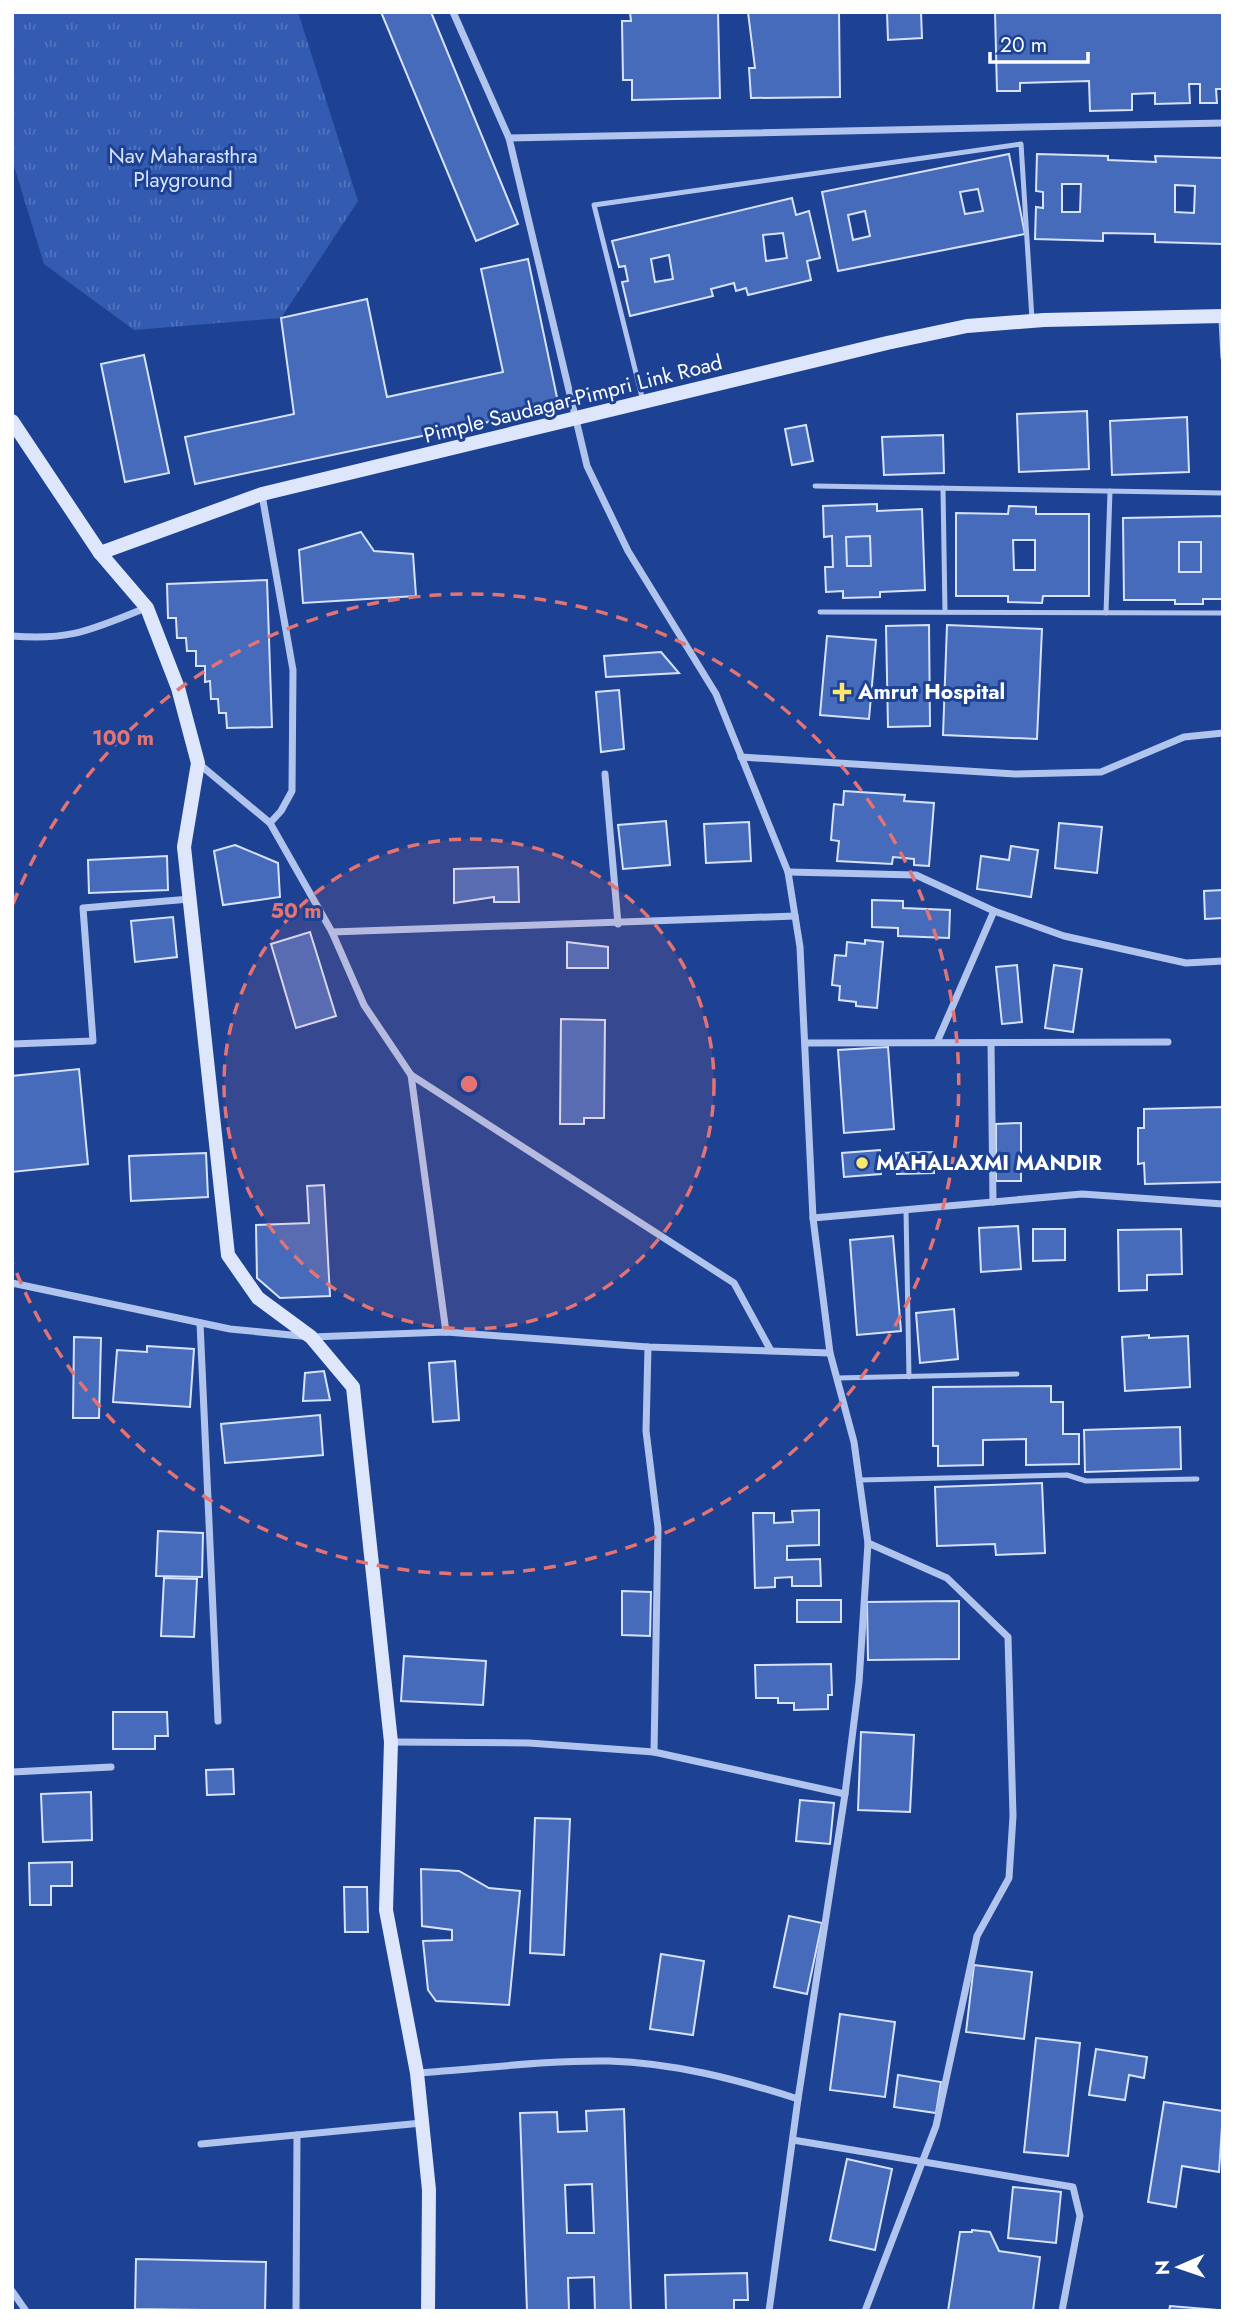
<svg xmlns="http://www.w3.org/2000/svg" width="1235" height="2323" viewBox="0 0 1235 2323" font-family="Jost,sans-serif">
<style>
.park{fill:url(#park-tufts)}
.building{fill:#466bba;stroke:#d6e2fa;stroke-width:2;fill-rule:evenodd}
.lines{fill:none;stroke-linecap:round;stroke-linejoin:round}
.lane{stroke:#b0c4ee;stroke-width:5}
.street{stroke:#b0c4ee;stroke-width:7}
.secondary{stroke:#dde6fa;stroke-width:14}
.ring{fill:none;stroke:#e47373;stroke-width:3.5;stroke-dasharray:12 9}
.poi-dot{fill:#fde76f;stroke:#1e4293;stroke-width:2.5}
.labels{text-anchor:middle;dominant-baseline:central;stroke-width:6;stroke-linejoin:round;paint-order:stroke}
.park-label{font-size:21px;fill:#d6e2fa;stroke:#1e4293}
.street-label{font-size:21px;fill:#fff;stroke:#1e4293}
.poi-label{font-size:21px;font-weight:bold;fill:#fff;stroke:#1e4293;text-anchor:start}
.centre{fill:#e47373;stroke:#1e4293;stroke-width:3.5}
.ring-label{font-size:21px;text-anchor:middle;font-weight:bold;fill:#e47373;stroke:#1e4293;stroke-width:6;stroke-linejoin:round;paint-order:stroke}
</style>
<defs>
<pattern id="park-tufts" width="24" height="20" patternUnits="userSpaceOnUse" patternTransform="scale(1.75)"><rect width="24" height="20" fill="#325bb1"/><path d="M3 7l-1-3M5 7V3M7 7l1-3M15 17l-1-3M17 17v-4M19 17l1-3" fill="none" stroke="#5174bd"/></pattern>
</defs>
<rect width="100%" height="100%" fill="#1e4293"/>
<polygon class="park" points="12,12 298,12 358,201 281,318 134,330 44,264 12,159"/>
<g class="building">
<polygon points="381,12 431,12 518,224 476,241"/>
<polygon points="630,12 718,12 720,98 632,100 632,80 623,80 622,21 631,21"/>
<polygon points="748,12 839,12 840,97 751,98 749,68 755,68"/>
<polygon points="887,12 921,12 922,38 888,40"/>
<polygon points="995,12 1223,12 1223,89 1216,89 1217,103 1200,103 1200,84 1189,84 1190,103 1155,104 1155,93 1132,94 1132,110 1090,111 1089,81 1020,83 1020,91 997,91"/>
<path d="M1009,154L1025,234L838,271L822,192ZM978,189L983,211L965,214L960,192ZM865,211L870,236L853,240L848,215Z"/>
<path d="M1037,154L1108,156V160L1156,162L1155,156L1223,158V244L1155,242V234L1103,233V241L1035,239L1036,207L1043,208V192L1036,191ZM1062,184H1081L1080,212H1062ZM1175,185L1195,186L1194,213L1175,212Z"/>
<path d="M792,198L796,215L809,211L820,258L807,261L811,280L748,295L746,288L736,291L734,283L711,289L713,296L630,316L622,282L628,281L625,266L619,267L612,241ZM783,233L787,258L766,261L763,235ZM669,255L673,279L655,282L651,259Z"/>
<polygon points="528,259 559,407 195,484 185,437 294,414 281,318 367,299 387,397 503,372 481,269"/>
<polygon points="144,355 169,473 125,482 101,364"/>
<polygon points="1087,411 1089,469 1019,472 1017,414"/>
<polygon points="1187,417 1189,472 1112,475 1110,421"/>
<polygon points="806,425 813,461 792,465 785,429"/>
<polygon points="943,435 944,473 884,475 882,437"/>
<polygon points="877,504 877,511 922,509 925,590 880,592 880,597 843,598 843,591 826,592 825,567 833,567 832,536 824,537 823,506"/>
<path d="M1009,506L1036,507V514H1089V596H1043L1042,603L1008,602V596H956V513L1008,514ZM1013,540H1035V570H1014Z"/>
<polygon points="1223,516 1223,599 1203,599 1203,604 1175,604 1175,600 1124,600 1123,518"/>
<polygon points="361,532 374,551 413,554 416,596 303,603 299,550"/>
<polygon points="870,536 871,566 847,566 846,537"/>
<rect x="1179" y="542" width="22" height="30"/>
<polygon points="267,580 272,727 227,728 226,713 219,713 218,699 211,699 210,681 205,682 205,666 196,666 196,651 187,651 186,638 177,638 176,618 168,618 167,584"/>
<polygon points="929,625 930,726 888,727 886,626"/>
<polygon points="947,625 1042,629 1037,739 943,735"/>
<polygon points="827,636 876,640 869,719 820,715"/>
<polygon points="661,652 679,673 606,677 604,656"/>
<polygon points="619,690 624,749 601,752 596,692"/>
<polygon points="844,791 905,795 904,801 934,803 929,866 914,865 914,859 893,857 892,864 837,861 839,841 831,840 834,804 843,805"/>
<polygon points="666,821 670,865 623,869 618,825"/>
<polygon points="749,822 751,861 706,863 704,824"/>
<polygon points="1059,823 1102,827 1097,873 1055,868"/>
<polygon points="235,845 278,863 280,897 223,905 214,851"/>
<polygon points="1011,846 1038,850 1031,897 977,889 981,856 1009,860"/>
<polygon points="167,856 168,890 89,893 88,860"/>
<polygon points="518,867 519,902 494,902 494,897 454,903 454,869"/>
<polygon points="1223,890 1223,918 1205,919 1204,891"/>
<polygon points="872,900 903,901 903,908 950,910 949,938 898,936 898,928 872,927"/>
<polygon points="173,917 177,957 135,962 131,921"/>
<polygon points="310,932 336,1016 296,1028 271,944"/>
<polygon points="865,940 883,942 877,1008 856,1006 856,1002 839,1000 840,986 832,985 835,955 846,956 847,942 865,944"/>
<polygon points="567,942 608,947 608,968 567,968"/>
<polygon points="1017,965 1022,1022 1002,1024 996,967"/>
<polygon points="1054,965 1082,969 1073,1032 1045,1028"/>
<polygon points="561,1019 605,1020 604,1118 584,1118 584,1124 560,1124"/>
<polygon points="888,1047 894,1129 844,1133 838,1050"/>
<polygon points="79,1069 88,1164 12,1172 12,1076"/>
<polygon points="1223,1107 1223,1182 1145,1184 1144,1163 1138,1164 1138,1128 1144,1128 1144,1109"/>
<polygon points="1021,1123 1021,1181 996,1181 996,1124"/>
<polygon points="880,1150 881,1174 844,1177 842,1153"/>
<polygon points="933,1152 934,1173 897,1174 896,1153"/>
<polygon points="206,1153 208,1197 131,1201 129,1156"/>
<polygon points="324,1185 330,1296 280,1298 257,1278 256,1225 309,1223 307,1186"/>
<polygon points="1018,1226 1021,1269 981,1272 979,1228"/>
<polygon points="1033,1229 1065,1229 1065,1260 1033,1261"/>
<polygon points="1181,1229 1182,1274 1147,1275 1147,1290 1119,1291 1118,1230"/>
<polygon points="893,1236 901,1331 857,1335 850,1240"/>
<polygon points="954,1309 958,1359 920,1363 916,1313"/>
<polygon points="1149,1335 1149,1338 1188,1336 1190,1387 1125,1391 1122,1337"/>
<polygon points="74,1337 101,1338 99,1418 73,1418"/>
<polygon points="147,1346 194,1349 190,1407 113,1402 117,1350 147,1352"/>
<polygon points="455,1361 459,1420 433,1422 429,1363"/>
<polygon points="324,1371 330,1400 303,1401 305,1373"/>
<polygon points="1051,1386 1051,1402 1063,1402 1063,1434 1079,1434 1079,1464 1026,1465 1026,1439 983,1440 983,1465 938,1466 938,1446 933,1446 933,1387"/>
<polygon points="320,1415 323,1455 225,1463 221,1424"/>
<polygon points="1180,1427 1181,1469 1085,1472 1084,1430"/>
<polygon points="1042,1483 1045,1553 996,1555 995,1544 937,1546 935,1487"/>
<polygon points="819,1510 819,1545 787,1546 787,1560 820,1559 821,1586 792,1586 792,1577 775,1578 775,1587 755,1588 753,1513 774,1513 774,1523 793,1522 792,1511"/>
<polygon points="158,1531 203,1533 202,1577 156,1576"/>
<polygon points="164,1578 197,1579 194,1637 161,1636"/>
<polygon points="622,1591 651,1592 650,1636 622,1635"/>
<rect x="797" y="1600" width="44" height="22"/>
<polygon points="959,1601 959,1659 868,1660 867,1602"/>
<polygon points="404,1656 486,1661 483,1705 401,1701"/>
<polygon points="831,1664 832,1695 828,1695 828,1709 794,1710 794,1703 778,1703 778,1698 756,1698 755,1665"/>
<polygon points="113,1712 167,1712 168,1736 155,1736 155,1749 113,1749"/>
<polygon points="861,1732 914,1735 910,1812 858,1810"/>
<polygon points="233,1769 234,1794 207,1795 206,1770"/>
<polygon points="91,1792 92,1840 43,1842 41,1794"/>
<polygon points="800,1800 834,1803 830,1844 796,1841"/>
<polygon points="535,1818 570,1819 564,1955 530,1953"/>
<polygon points="72,1862 72,1886 51,1886 51,1905 30,1905 29,1863"/>
<polygon points="421,1869 459,1871 489,1888 520,1891 509,2005 436,2001 428,1990 423,1941 452,1940 452,1930 422,1926"/>
<polygon points="344,1887 367,1887 368,1932 345,1932"/>
<polygon points="789,1916 822,1923 807,1994 774,1987"/>
<polygon points="661,1954 704,1961 693,2035 650,2029"/>
<polygon points="974,1965 1032,1972 1024,2039 966,2032"/>
<polygon points="840,2014 895,2022 885,2097 830,2090"/>
<polygon points="1036,2038 1080,2043 1068,2156 1024,2152"/>
<polygon points="1096,2049 1147,2057 1144,2078 1129,2075 1125,2100 1089,2095"/>
<polygon points="898,2075 941,2082 936,2113 894,2107"/>
<polygon points="1164,2102 1223,2111 1219,2172 1182,2166 1176,2207 1148,2202"/>
<path d="M624,2109L631,2311H595L594,2277L568,2278L569,2311H527L520,2113L557,2112L558,2132L587,2131L586,2111ZM592,2184L594,2233H567L565,2185Z"/>
<polygon points="847,2159 892,2169 875,2250 830,2240"/>
<polygon points="1013,2187 1061,2192 1056,2243 1008,2238"/>
<polygon points="972,2230 990,2232 999,2251 1040,2257 1033,2311 948,2311 960,2232 972,2232"/>
<polygon points="136,2259 266,2262 265,2311 135,2309"/>
<polygon points="747,2273 748,2300 734,2300 734,2311 666,2311 665,2275"/>
<polygon points="1170,2306 1217,2310 1217,2311 1169,2311"/>
</g>
<g class="lines">
<g class="lane">
<polyline points="1221,319 1223,358"/>
<polyline points="643,401 594,205 1021,144 1032,319"/>
<polyline points="815,486 1223,493"/>
<polyline points="943,488 945,612"/>
<polyline points="820,612 1223,613"/>
<polyline points="1106,613 1110,491"/>
<polyline points="906,1210 909,1377"/>
<polyline points="837,1378 1017,1374"/>
<polyline points="860,1480 1067,1475 1086,1481 1197,1479"/>
</g>
<g class="street">
<polyline points="453,12 509,138 587,466 628,551 716,694 788,872 800,947 813,1218 830,1353 854,1442 868,1543 859,1682 845,1794 798,2099 769,2311"/>
<polyline points="509,138 1223,123"/>
<polyline points="262,495 293,670 292,791 281,811 270,823"/>
<path d="M12,636C72,641 92,629 146,608"/>
<polyline points="741,757 1015,774 1101,772 1184,737 1223,733"/>
<polyline points="198,763 270,823 332,932 364,1005 411,1075 734,1283 770,1349"/>
<polyline points="605,774 618,924"/>
<polyline points="788,872 916,875 994,911 1064,936 1186,963 1223,961"/>
<polyline points="332,932 795,916"/>
<polyline points="937,1042 994,911"/>
<polyline points="805,1043 1168,1042"/>
<polyline points="991,1043 993,1202"/>
<polyline points="12,1044 93,1041 83,908 190,899"/>
<polyline points="411,1075 446,1332"/>
<polyline points="813,1218 1082,1194 1223,1204"/>
<polyline points="12,1283 230,1329 311,1337 446,1332 648,1347 830,1353"/>
<polyline points="200,1323 218,1721"/>
<polyline points="648,1347 646,1431 658,1528 654,1752"/>
<polyline points="392,1742 529,1743 654,1752 845,1794"/>
<polyline points="12,1772 111,1767"/>
<path d="M417,2073C480,2069 546,2060 609,2061C674,2063 736,2079 798,2099"/>
<polyline points="793,2140 1073,2187 1080,2216 1062,2311"/>
<polyline points="201,2144 422,2123"/>
<polyline points="12,2291 26,2311"/>
<polyline points="296,2311 297,2135"/>
<polyline points="865,2311 936,2126 977,1936 1009,1878 1013,1816 1008,1637 947,1578 868,1543"/>
</g>
<g class="secondary">
<polyline points="12,421 100,553 147,608 178,688 198,763 184,847 228,1255 258,1298 311,1337 353,1387 391,1742 386,1910 417,2073 429,2190 428,2311"/>
<polyline points="100,553 262,494 887,343 967,326 1044,320 1223,316"/>
</g>
</g>
<circle cx="469" cy="1084" r="245" fill="#e47373" fill-opacity=".12"/>
<g class="ring">
<circle cx="469" cy="1084" r="245"/>
<path d="M13 904A490 490 0 1 1 13 1264"/>
</g>
<g class="poi-dot">
<path d="M838.5 681.5h7v7h7v7h-7v7h-7v-7h-7v-7h7z"/>
<circle cx="862" cy="1163" r="7"/>
</g>
<g class="labels">
<g class="park-label">
<text x="183" y="156">Nav Maharasthra<tspan x="183" dy="24">Playground</tspan></text>
</g>
<g class="street-label">
<text transform="translate(573 399) rotate(-14)">Pimple Saudagar-Pimpri Link Road</text>
</g>
<g class="poi-label">
<text x="858" y="692">Amrut Hospital</text>
<text x="876" y="1163">MAHALAXMI MANDIR</text>
</g>
</g>
<circle cx="469" cy="1084" r="10" class="centre"/>
<g class="ring-label">
<text x="123" y="745">100 m</text>
<text x="296" y="918">50 m</text>
</g>
<rect width="1235" height="2323" fill="none" stroke="#ffffff" stroke-width="28"/>
<g transform="translate(1179 2267) rotate(268)" stroke="#1e4293" stroke-width="5" paint-order="stroke">
<path d="M0-5L12 26L0 18L-12 26Z" fill="#ffffff"/>
<text y="-10" font-size="19" font-weight="bold" text-anchor="middle" fill="#ffffff">N</text>
</g>
<path d="M990 52v10h98v-10" fill="none" stroke="#ffffff" stroke-width="3.5"/>
<text x="1000" y="52" font-size="21" fill="#ffffff" stroke="#1e4293" stroke-width="5" paint-order="stroke">20 m</text>
</svg>
